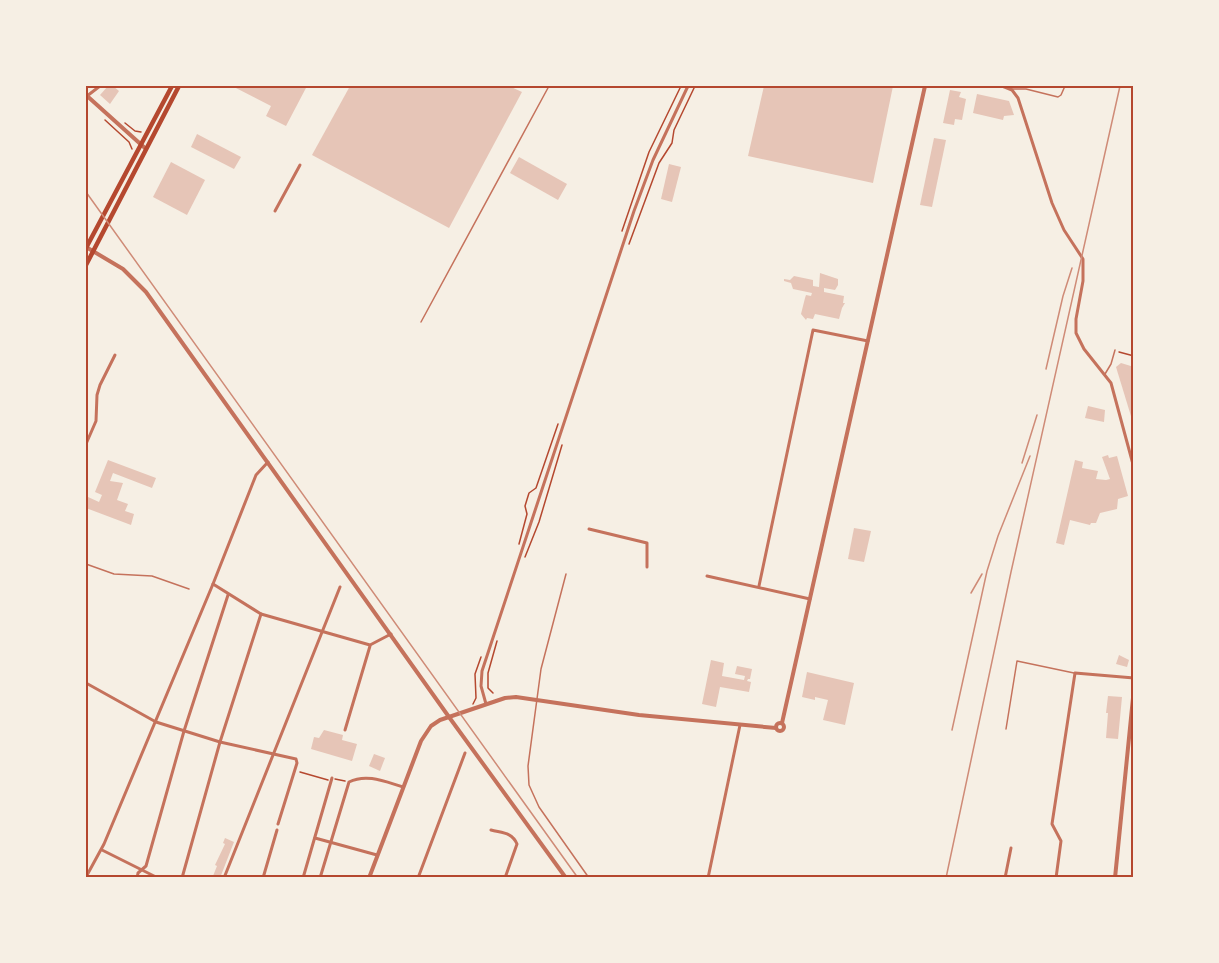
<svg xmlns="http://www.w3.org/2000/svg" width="1219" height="963" viewBox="0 0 1219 963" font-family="'Work Sans',sans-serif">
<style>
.building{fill:#e6c5b7}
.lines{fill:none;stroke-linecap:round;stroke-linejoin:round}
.path{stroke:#b5482f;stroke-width:1.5}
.service{stroke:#c5725c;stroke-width:1.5}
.minor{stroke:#c5725c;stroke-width:3}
.tertiary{stroke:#c5725c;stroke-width:4}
.secondary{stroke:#b5482f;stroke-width:4.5}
.rail{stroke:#cf8b77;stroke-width:1.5}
.neatline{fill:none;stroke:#b5482f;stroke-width:2}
</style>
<rect width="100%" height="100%" fill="#f6efe4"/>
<g class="building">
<polygon points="108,86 113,86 119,91 110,104 100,95"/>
<polygon points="232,86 307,86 286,126 266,116 271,106"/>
<polygon points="350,86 509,86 522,92 449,228 312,155"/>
<polygon points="764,86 893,86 873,183 748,156"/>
<polygon points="950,90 961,92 959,97 966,99 962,120 955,119 954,125 943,123"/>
<polygon points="977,94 1009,101 1014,115 1004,116 1003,120 973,113"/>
<polygon points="197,134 241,157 234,169 191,147"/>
<polygon points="934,138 946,140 932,207 920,205"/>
<polygon points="519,157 567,184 558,200 510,173"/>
<polygon points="171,162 205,180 187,215 153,197"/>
<polygon points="669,164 681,167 672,202 661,199"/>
<polygon points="820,273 838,279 838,285 835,290 824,288 824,292 844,296 843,303 845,303 842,308 839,319 815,314 813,319 807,318 806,320 801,314 805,298 806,295 811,296 812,293 793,289 791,283 784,281 784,279 790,280 794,276 813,280 813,286 819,287"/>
<polygon points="1121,363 1134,367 1134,426 1116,367"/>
<polygon points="1088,406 1105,410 1104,422 1085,418"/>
<polygon points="1108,455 1109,458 1117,456 1128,496 1118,499 1117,509 1100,513 1096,523 1091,523 1090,525 1070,520 1064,545 1056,543 1075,460 1083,462 1082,468 1098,471 1096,479 1106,480 1110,479 1102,457"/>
<polygon points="108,460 156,478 152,488 113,473 110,481 123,483 117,500 128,504 125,511 134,514 131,525 86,508 88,497 99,502 102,495 95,492"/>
<polygon points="854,528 871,531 864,562 848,559"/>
<polygon points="1119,655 1129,660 1127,667 1116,664"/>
<polygon points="711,660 724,663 722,676 744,680 745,676 735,674 737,666 752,669 750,679 748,679 747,681 751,682 749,692 720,687 716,707 702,704"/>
<polygon points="807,672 854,683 845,725 823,720 828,700 815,697 815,700 802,697"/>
<polygon points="1108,696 1122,697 1118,739 1106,738 1108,713 1106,713"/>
<polygon points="324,730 343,735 342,740 357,744 352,761 311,749 314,737 319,738"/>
<polygon points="374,754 385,758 380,771 369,766"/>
<polygon points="225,838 234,842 220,878 217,878 213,876 217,866 215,865 225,844 223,843"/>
</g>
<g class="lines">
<g class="path">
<polyline points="105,120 129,142 132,149"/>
<polyline points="125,123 135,131 141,132"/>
<polyline points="86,223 86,224"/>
<polyline points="622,231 649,152 681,86"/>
<polyline points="629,244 659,163 672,143 674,130 695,86"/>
<polyline points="1119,352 1134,356"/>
<polyline points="519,544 527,514 525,506 529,493 536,488 558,424"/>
<polyline points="525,557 539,522 562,445"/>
<polyline points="493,693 488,688 488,673 497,641"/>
<polyline points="473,704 476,698 475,674 481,657"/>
<polyline points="300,772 328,780"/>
<polyline points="335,779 345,781"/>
</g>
<g class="service">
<polyline points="1111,86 1115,87"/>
<polyline points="1011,89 1026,89 1058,97 1061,95 1065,86"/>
<polyline points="421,322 549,86"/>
<polyline points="1105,374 1111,364 1115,350"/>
<polyline points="86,564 114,574 152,576 189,589"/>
<polyline points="566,574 541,669 528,766 529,785 539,807 589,878"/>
<polyline points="1006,729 1017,661 1074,673"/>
</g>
<g class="minor">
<polyline points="1002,86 1012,90 1018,98 1052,203 1064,230 1083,259 1083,281 1076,319 1076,333 1084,349 1111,383 1134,468"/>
<polyline points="87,96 100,86"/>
<polyline points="275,211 300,165"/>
<polyline points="86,444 96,421 97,395 100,385 115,355"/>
<polyline points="589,529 647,543 647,567"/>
<polyline points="707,576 810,599"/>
<polyline points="213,584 261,614 370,645 391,634"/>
<polyline points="759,586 813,330 868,341"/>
<polyline points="86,683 156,722 220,742 296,759 297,763 278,824"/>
<polyline points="486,704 481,686 482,671 634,211 653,160 688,86"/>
<polyline points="345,730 370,646"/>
<path d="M491,830C502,833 512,832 517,844L505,878"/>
<polyline points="315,838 377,855"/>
<polyline points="102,850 158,878"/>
<polyline points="86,877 104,844 213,584 256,475 268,462"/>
<polyline points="137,878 138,873 146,866 184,731 228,595"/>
<polyline points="182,878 220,742 261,614"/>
<polyline points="224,878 340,587"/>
<polyline points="263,878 277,830"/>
<polyline points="303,878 332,778"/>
<path d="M320,878L349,782C367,773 386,782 403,787"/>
<polyline points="418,878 465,753"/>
<polyline points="708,878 740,725"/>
<polyline points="1005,878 1011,848"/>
<polyline points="1056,878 1061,841 1052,824 1075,673 1134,678"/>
</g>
<g class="tertiary">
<polyline points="86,95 146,149"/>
<polyline points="86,247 123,269 146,292 449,717 566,878"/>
<polyline points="782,723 925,86"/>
<circle cx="780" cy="727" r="4"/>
<polyline points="369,878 421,741 431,726 440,720 505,698 516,697 639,715 776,728"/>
<polyline points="1115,878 1134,688"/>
</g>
<g class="secondary">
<polyline points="86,248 172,86"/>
<polyline points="86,265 179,86"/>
</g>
<g class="rail">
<polyline points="86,192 578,878"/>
<polyline points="1046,369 1063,296 1072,268"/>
<polyline points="1022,463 1037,415"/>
<polyline points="971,593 982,574"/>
<polyline points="952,730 987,571 998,536 1030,456"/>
<polyline points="946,878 1011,572 1120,86"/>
</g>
</g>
<rect width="1219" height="963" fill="none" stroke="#f6efe4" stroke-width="174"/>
<rect x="87" y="87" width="1045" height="789" class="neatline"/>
</svg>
